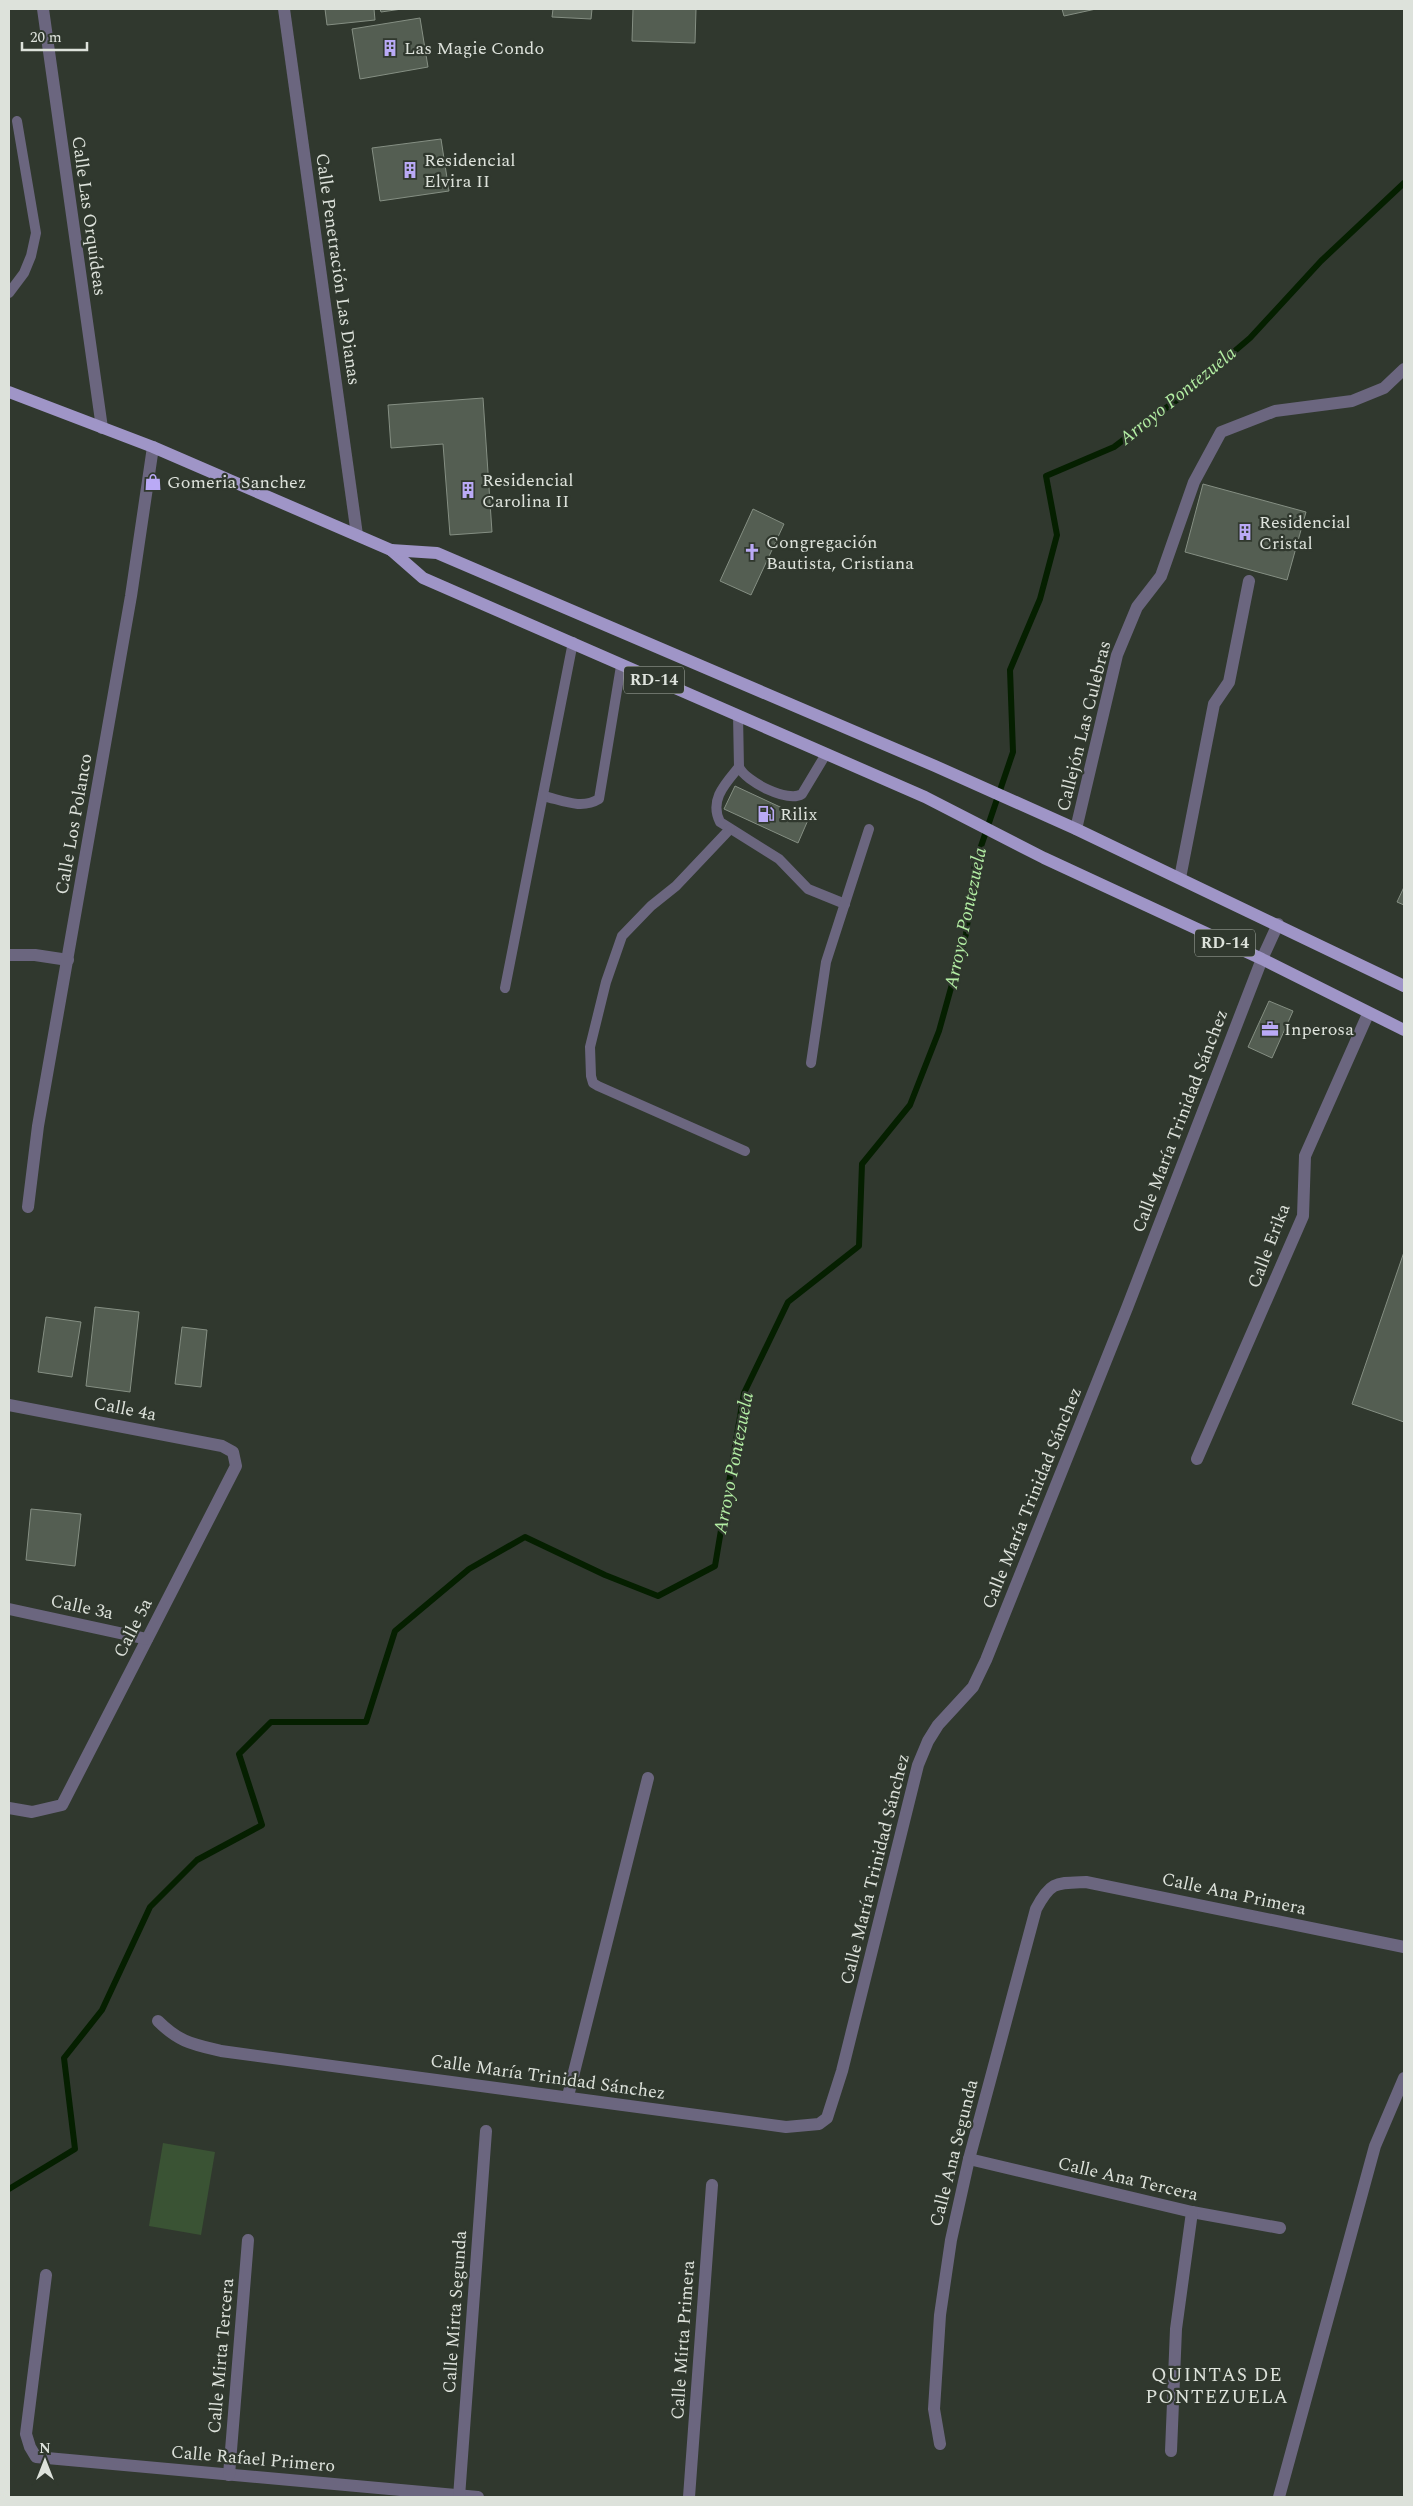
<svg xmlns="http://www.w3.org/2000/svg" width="1413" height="2506" viewBox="0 0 1413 2506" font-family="Spectral,serif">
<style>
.green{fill:#3a5334}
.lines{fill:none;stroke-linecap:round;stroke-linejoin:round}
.stream{stroke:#051f00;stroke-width:6}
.building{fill:#545e52;stroke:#858f83}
.lane{stroke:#6b667f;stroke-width:10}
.street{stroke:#6b667f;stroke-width:12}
.primary{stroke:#9f95c7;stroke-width:12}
.labels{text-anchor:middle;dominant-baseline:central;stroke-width:4.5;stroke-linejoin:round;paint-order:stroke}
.shield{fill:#30382e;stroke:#a9afa7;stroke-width:1}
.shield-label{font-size:16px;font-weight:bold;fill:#dde2db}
.poi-label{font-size:18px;fill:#dde2db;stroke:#30382e;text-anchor:start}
.street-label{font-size:18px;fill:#dde2db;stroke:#30382e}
.water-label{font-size:19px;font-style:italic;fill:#b3eea4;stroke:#30382e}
.neighbourhood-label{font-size:19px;letter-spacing:1px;fill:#dde2db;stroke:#30382e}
</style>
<rect width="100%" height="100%" fill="#30382e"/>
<polygon class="green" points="163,2143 215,2152 201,2235 149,2226"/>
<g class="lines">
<polyline class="stream" points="9,2189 75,2149 64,2058 102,2010 150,1907 197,1860 262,1825 239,1754 271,1722 366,1722 395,1631 469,1569 525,1537 605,1575 658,1596 715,1566 744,1393 788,1302 859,1246 862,1164 910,1105 939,1031 966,934 975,864 1013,752 1010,670 1040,599 1057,535 1046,476 1114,447 1182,396 1250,338 1321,261 1404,183"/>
</g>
<g class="building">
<polygon points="325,9 374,9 375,20 327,25"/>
<polygon points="380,9 402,9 381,12"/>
<polygon points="553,9 592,9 591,19 552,17"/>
<polygon points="633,9 696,9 695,43 632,41"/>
<polygon points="1062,9 1096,9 1064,16"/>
<polygon points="420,18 428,67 360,79 352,29"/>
<polygon points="441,139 449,191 380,201 372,148"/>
<polygon points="483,398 492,532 450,535 443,444 391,448 388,405"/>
<polygon points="1203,484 1306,512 1287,580 1185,552"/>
<polygon points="753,509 784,524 751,595 720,581"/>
<polygon points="735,786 808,820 798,843 724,809"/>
<polygon points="1404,887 1404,905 1397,902"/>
<polygon points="1269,1001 1293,1011 1272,1058 1248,1047"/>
<polygon points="1404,1252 1404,1422 1352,1404"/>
<polygon points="95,1307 139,1312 130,1392 86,1386"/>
<polygon points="46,1317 81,1322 72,1377 38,1372"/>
<polygon points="182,1327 207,1330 201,1387 175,1384"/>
<polygon points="31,1509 81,1514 75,1566 26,1560"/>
</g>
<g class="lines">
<g class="lane">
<polyline points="9,293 24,273 31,256 36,233 17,121"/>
<path d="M738,715L739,767C746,782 788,803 802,794L826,754"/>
<path d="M739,767C725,784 709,800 720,822L779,859L808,889L845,904"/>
<path d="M543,796C562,800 581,810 599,799L621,666"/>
<polyline points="730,829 676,886 651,906 622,936 606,982 590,1047 591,1076 593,1083 598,1086 745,1151"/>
<polyline points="505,988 573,642"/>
<polyline points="811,1063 826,962 869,829"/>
</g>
<g class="street">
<polyline points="43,9 102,428"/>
<polyline points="284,9 357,535"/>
<polyline points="1076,829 1117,655 1137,607 1161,576 1194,482 1221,432 1275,411 1352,401 1384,388 1404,369"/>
<polyline points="1180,878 1214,704 1229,682 1249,581"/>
<polyline points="9,955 35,955 68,960"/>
<polyline points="28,1207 38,1126 131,596 153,447"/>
<polyline points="9,1405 222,1446 233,1452 236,1466 62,1805 32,1812 9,1808"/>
<polyline points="1197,1459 1303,1216 1305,1156 1368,1014"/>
<polyline points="9,1609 147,1639"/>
<path d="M158,2021C179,2042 192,2044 221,2051L786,2127L819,2124L827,2118L842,2071L918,1765L928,1741L938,1725L973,1687L986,1660L1127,1308L1262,959L1278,924"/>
<polyline points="568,2096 648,1778"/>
<polyline points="969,2159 1192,2212 1280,2228"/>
<polyline points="46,2275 26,2434 30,2447 36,2457 478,2497"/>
<path d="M940,2444L934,2409L940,2315L951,2240L969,2159L1036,1909C1051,1881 1056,1883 1086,1882L1404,1947"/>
<polyline points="1171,2451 1176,2329 1192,2212"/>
<polyline points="229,2475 248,2240"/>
<polyline points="459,2497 486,2131"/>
<polyline points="689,2497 712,2185"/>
<polyline points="1279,2497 1375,2146 1404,2078"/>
</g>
<g class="primary">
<polyline points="9,392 153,447 391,550 423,578 925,797 1044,858 1262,959 1404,1030"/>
<polyline points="391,550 437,553 935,766 1076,829 1404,986"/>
</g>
</g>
<defs>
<g id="building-bare" transform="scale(1.35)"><path d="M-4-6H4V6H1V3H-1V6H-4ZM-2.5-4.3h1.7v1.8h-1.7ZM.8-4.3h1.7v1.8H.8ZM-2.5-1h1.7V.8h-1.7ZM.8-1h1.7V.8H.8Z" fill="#baaaf6" stroke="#30382e" stroke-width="2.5" paint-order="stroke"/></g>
<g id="shop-bare" transform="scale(1.35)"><path d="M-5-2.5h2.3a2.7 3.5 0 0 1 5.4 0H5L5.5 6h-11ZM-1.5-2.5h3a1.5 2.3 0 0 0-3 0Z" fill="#baaaf6" stroke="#30382e" stroke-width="2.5" paint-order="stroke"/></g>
<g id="church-bare" transform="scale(1.35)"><path d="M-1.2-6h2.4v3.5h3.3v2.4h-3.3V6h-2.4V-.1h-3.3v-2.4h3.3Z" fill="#baaaf6" stroke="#30382e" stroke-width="2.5" paint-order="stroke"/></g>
<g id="fuel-bare" transform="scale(1.35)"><path d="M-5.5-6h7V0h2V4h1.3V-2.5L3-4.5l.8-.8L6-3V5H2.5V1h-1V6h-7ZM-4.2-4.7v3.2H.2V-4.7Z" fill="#baaaf6" stroke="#30382e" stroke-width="2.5" paint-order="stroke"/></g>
<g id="office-bare" transform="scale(1.35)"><path d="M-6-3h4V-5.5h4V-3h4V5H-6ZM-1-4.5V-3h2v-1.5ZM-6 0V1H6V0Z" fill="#baaaf6" stroke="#30382e" stroke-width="2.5" paint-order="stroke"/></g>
</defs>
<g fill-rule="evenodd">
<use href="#building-bare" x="390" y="48"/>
<use href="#building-bare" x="410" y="170"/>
<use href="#shop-bare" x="153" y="482"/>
<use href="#building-bare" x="468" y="490"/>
<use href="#building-bare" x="1245" y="532"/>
<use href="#church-bare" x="752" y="552"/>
<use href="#fuel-bare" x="766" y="814"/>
<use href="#office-bare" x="1270" y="1029"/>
</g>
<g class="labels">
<g class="shield">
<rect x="624" y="666.5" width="60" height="27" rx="4"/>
<rect x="1195" y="929.5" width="60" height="27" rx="4"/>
</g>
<g class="shield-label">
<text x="654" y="680">RD-14</text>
<text x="1225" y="943">RD-14</text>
</g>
<g class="poi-label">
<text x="404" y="48">Las Magie Condo</text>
<text x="424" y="160">Residencial<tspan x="424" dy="21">Elvira II</tspan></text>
<text x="482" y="480">Residencial<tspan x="482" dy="21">Carolina II</tspan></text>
<text x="167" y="482">Gomeria Sanchez</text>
<text x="1259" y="522">Residencial<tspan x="1259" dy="21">Cristal</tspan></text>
<text x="766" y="542">Congregación<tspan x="766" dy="21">Bautista, Cristiana</tspan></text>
<text x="780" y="814">Rilix</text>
<text x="1284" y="1029">Inperosa</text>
</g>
<g class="street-label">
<text transform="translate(89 216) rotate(82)">Calle Las Orquídeas</text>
<text transform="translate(338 269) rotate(82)">Calle Penetración Las Dianas</text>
<text transform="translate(1084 726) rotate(-76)">Callejón Las Culebras</text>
<text transform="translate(74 824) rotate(-80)">Calle Los Polanco</text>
<text transform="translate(1180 1121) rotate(-69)">Calle María Trinidad Sánchez</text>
<text transform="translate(1269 1246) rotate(-69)">Calle Erika</text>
<text transform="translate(125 1409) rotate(11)">Calle 4a</text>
<text transform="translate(1032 1498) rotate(-68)">Calle María Trinidad Sánchez</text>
<text transform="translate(82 1607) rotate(12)">Calle 3a</text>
<text transform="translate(133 1628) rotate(-63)">Calle 5a</text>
<text transform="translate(875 1869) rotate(-76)">Calle María Trinidad Sánchez</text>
<text transform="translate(1234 1894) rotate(12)">Calle Ana Primera</text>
<text transform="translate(548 2077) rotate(8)">Calle María Trinidad Sánchez</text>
<text transform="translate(954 2153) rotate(-76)">Calle Ana Segunda</text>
<text transform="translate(1128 2179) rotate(13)">Calle Ana Tercera</text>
<text transform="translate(455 2312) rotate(-86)">Calle Mirta Segunda</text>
<text transform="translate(683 2340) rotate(-86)">Calle Mirta Primera</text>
<text transform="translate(221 2356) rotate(-85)">Calle Mirta Tercera</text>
<text transform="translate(253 2459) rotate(5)">Calle Rafael Primero</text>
</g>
<g class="water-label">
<text transform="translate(1178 396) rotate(-39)">Arroyo Pontezuela</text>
<text transform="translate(966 918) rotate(-78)">Arroyo Pontezuela</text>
<text transform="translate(734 1463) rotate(-79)">Arroyo Pontezuela</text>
</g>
<g class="neighbourhood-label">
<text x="1217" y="2375">QUINTAS DE<tspan x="1217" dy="22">PONTEZUELA</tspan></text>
</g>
</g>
<rect width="1413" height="2506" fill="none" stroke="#dde2db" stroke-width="20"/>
<g transform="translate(45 2461)" stroke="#30382e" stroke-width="4" paint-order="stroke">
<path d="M0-4L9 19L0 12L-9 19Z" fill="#dde2db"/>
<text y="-8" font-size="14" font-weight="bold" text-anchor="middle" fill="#dde2db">N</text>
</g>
<path d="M22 42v8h65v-8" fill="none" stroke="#dde2db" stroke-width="2.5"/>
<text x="30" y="42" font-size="15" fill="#dde2db" stroke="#30382e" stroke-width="4" paint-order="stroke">20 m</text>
</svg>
